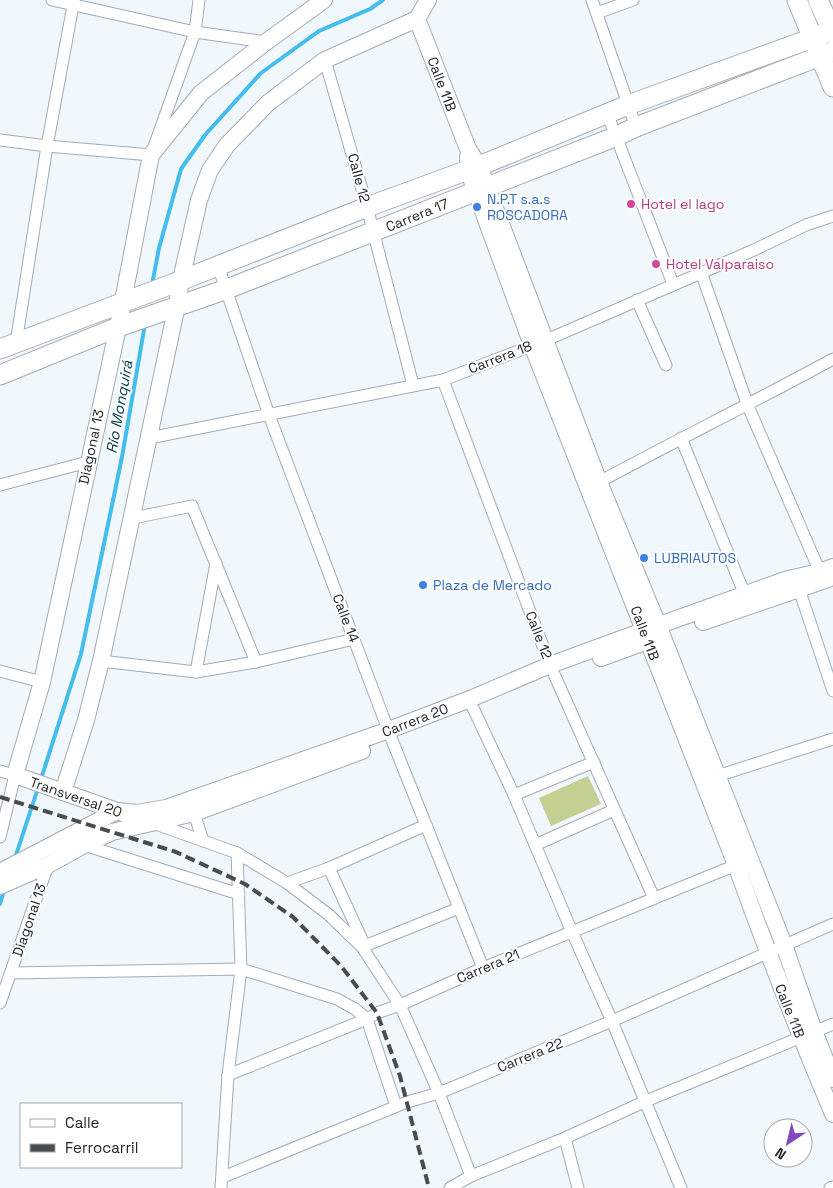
<svg xmlns="http://www.w3.org/2000/svg" width="833" height="1188" viewBox="0 0 833 1188" font-family="'Space Grotesk',sans-serif">
<style>
.green{fill:#c4d092}
.lines{fill:none;stroke-linecap:round;stroke-linejoin:round}
.stream{stroke:#42bdee;stroke-width:4}
.street-casing{stroke:#a4abb1;stroke-width:13}
.secondary-casing{stroke:#a4abb1;stroke-width:18}
.primary-casing{stroke:#a4abb1;stroke-width:21}
.street{stroke:#fff;stroke-width:11}
.secondary{stroke:#fff;stroke-width:16}
.primary{stroke:#fff;stroke-width:19}
.rail{stroke:#484c4f;stroke-width:4;stroke-dasharray:10 5;stroke-linecap:butt}
.hotel-dot{fill:#d1479c;stroke:#fff;stroke-width:2}
.shop-dot{fill:#3f7fe0;stroke:#fff;stroke-width:2}
.labels{text-anchor:middle;dominant-baseline:central;stroke-width:4;stroke-linejoin:round;paint-order:stroke}
.street-label{font-size:14px;fill:#212426;stroke:#fff}
.shop-label{font-size:14px;fill:#366cbe;stroke:#fff;text-anchor:start}
.hotel-label{font-size:14px;fill:#b23c85;stroke:#fff;text-anchor:start}
.water-label{font-size:15px;font-style:italic;fill:#01394c;stroke:#fff}
</style>
<rect width="100%" height="100%" fill="#f0f8fe"/>
<polygon class="green" points="588,776 601,804 551,826 539,798"/>
<g class="lines">
<g class="stream">
<polyline points="152,285 159,248 181,169 205,135 261,73 319,31 370,9 383,0"/>
<polyline points="41,779 81,654 122,457 145,324"/>
<polyline points="15,858 38,788"/>
<polyline points="0,904 4,890"/>
</g>
<g class="street-casing">
<g id="street">
<polyline points="52,0 195,32 266,42"/>
<polyline points="592,0 636,127"/>
<polyline points="597,13 633,0"/>
<polyline points="325,60 367,207 413,385"/>
<polyline points="607,113 673,284"/>
<polyline points="0,140 47,146 151,155 195,32 199,0"/>
<polyline points="218,266 269,415 392,740 483,968"/>
<polyline points="701,272 748,406 820,572"/>
<polyline points="637,300 666,365"/>
<polyline points="16,343 47,146 74,0"/>
<polyline points="443,380 550,665"/>
<polyline points="149,438 443,380 544,341 754,250 806,225 833,216"/>
<polyline points="681,438 745,595"/>
<path d="M594,484L599,482C677,440 756,401 833,359"/>
<polyline points="0,485 88,462"/>
<polyline points="133,518 192,506 256,662"/>
<polyline points="799,589 833,691"/>
<polyline points="101,661 196,672 256,662 354,639"/>
<polyline points="0,671 42,682"/>
<polyline points="196,672 216,563"/>
<polyline points="554,674 654,898"/>
<polyline points="473,708 514,795 572,932 612,1021 681,1188"/>
<polyline points="0,771 15,775 0,837"/>
<polyline points="717,776 833,739"/>
<polyline points="514,795 594,762"/>
<polyline points="194,813 203,841"/>
<polyline points="153,823 237,853 287,883 329,915 362,947 400,1005 439,1093 471,1176"/>
<polyline points="84,845 239,894"/>
<polyline points="535,845 614,810"/>
<polyline points="329,868 364,944"/>
<polyline points="287,883 329,868 426,825"/>
<polyline points="362,947 459,908"/>
<polyline points="11,973 241,969 337,999 355,1009 367,1019 396,1106"/>
<polyline points="0,1003 48,865"/>
<polyline points="228,1075 367,1019 377,1013 400,1005 483,968 741,863"/>
<polyline points="565,1138 578,1188"/>
<polyline points="223,1177 407,1102 439,1093 612,1021 833,924"/>
<polyline points="221,1188 228,1075 241,969 237,853"/>
<polyline points="450,1188 471,1176 565,1138 646,1101 833,1024"/>
<polyline points="830,1188 833,1187"/>
</g>
</g>
<g class="secondary-casing">
<g id="secondary">
<polyline points="417,19 468,149 479,166 599,482 658,625 784,945 814,1031 833,1079"/>
<path d="M468,157V170L532,345L736,865C766,949 798,1031 833,1114"/>
<polyline points="703,622 828,579"/>
<polyline points="601,658 658,637"/>
<polyline points="63,792 86,720 101,661 177,305 181,280 199,200 210,170 227,145 268,103 325,60 417,19 428,0"/>
<polyline points="151,823 15,775 42,682 118,327 151,155 201,93 266,42 324,0"/>
<polyline points="0,872 117,811 137,813 166,808 389,730 470,699 550,665 643,631 788,579 820,572 833,567"/>
<polyline points="0,886 48,865 84,845 112,832 194,813 362,751"/>
</g>
</g>
<g class="primary-casing">
<g id="primary">
<polyline points="797,0 833,87"/>
<polyline points="818,0 833,33"/>
<polyline points="0,349 172,284 367,207 479,166 628,105 832,31"/>
<polyline points="0,375 118,327 227,289 617,136 636,127 833,51"/>
</g>
</g>
<use href="#street" class="street"/>
<use href="#secondary" class="secondary"/>
<use href="#primary" class="primary"/>
<polyline class="rail" points="0,797 176,852 245,884 293,917 341,966 377,1013 400,1076 429,1188"/>
</g>
<g class="hotel-dot">
<circle cx="631" cy="204" r="5"/>
<circle cx="656" cy="264" r="5"/>
</g>
<g class="shop-dot">
<circle cx="477" cy="207" r="5"/>
<circle cx="644" cy="558" r="5"/>
<circle cx="423" cy="585" r="5"/>
</g>
<g class="labels">
<g class="street-label">
<text transform="translate(442 84) rotate(69)">Calle 11B</text>
<text transform="translate(359 178) rotate(75)">Calle 12</text>
<text transform="translate(417 215) rotate(-22)">Carrera 17</text>
<text transform="translate(500 357) rotate(-21)">Carrera 18</text>
<text transform="translate(91 447) rotate(-78)">Diagonal 13</text>
<text transform="translate(346 618) rotate(69)">Calle 14</text>
<text transform="translate(645 633) rotate(69)">Calle 11B</text>
<text transform="translate(539 635) rotate(69)">Calle 12</text>
<text transform="translate(415 720) rotate(-21)">Carrera 20</text>
<text transform="translate(76 797) rotate(19)">Transversal 20</text>
<text transform="translate(29 920) rotate(-71)">Diagonal 13</text>
<text transform="translate(488 966) rotate(-23)">Carrera 21</text>
<text transform="translate(790 1011) rotate(68)">Calle 11B</text>
<text transform="translate(530 1055) rotate(-22)">Carrera 22</text>
</g>
<g class="shop-label">
<text x="487" y="199">N.P.T s.a.s<tspan x="487" dy="16">ROSCADORA</tspan></text>
<text x="654" y="558">LUBRIAUTOS</text>
<text x="433" y="585">Plaza de Mercado</text>
</g>
<g class="hotel-label">
<text x="641" y="204">Hotel el lago</text>
<text x="666" y="264">Hotel Valparaiso</text>
</g>
<g class="water-label">
<text transform="translate(119 407) rotate(-80)">Río Monquirá</text>
</g>
</g>
<rect x="20" y="1103" width="162" height="65" fill="#ffffff" stroke="#a6a7a8"/>
<rect x="30" y="1119" width="25" height="8" fill="#ffffff" stroke="#a6a7a8"/>
<text x="65" y="1128" font-size="15" fill="#212426">Calle</text>
<rect x="30" y="1144" width="25" height="8" fill="#484c4f" stroke="#a6a7a8"/>
<text x="65" y="1153" font-size="15" fill="#212426">Ferrocarril</text>
<g transform="translate(788 1143) rotate(215)"><circle r="24" fill="#ffffff" stroke="#a6a7a8"/>
<path d="M0-4L9 19L0 12L-9 19Z" fill="#8347bd"/>
<text y="-8" font-size="14" font-weight="bold" text-anchor="middle" fill="#212426">N</text>
</g>
</svg>
